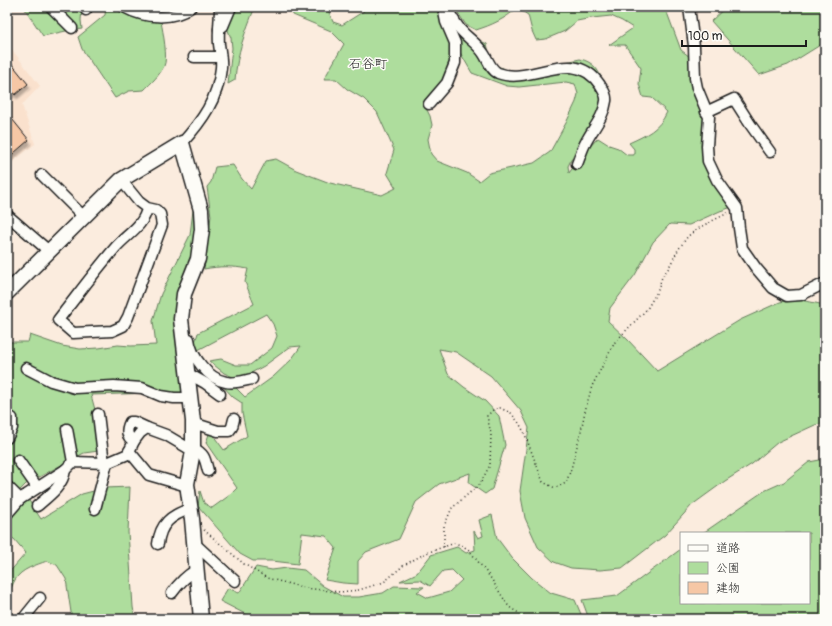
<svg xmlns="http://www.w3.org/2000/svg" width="832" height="626" viewBox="0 0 832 626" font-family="Pangolin,'Klee One',sans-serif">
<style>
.built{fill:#fae1cd}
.green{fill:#aedd9d;stroke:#657c5c}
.building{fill:#f6c7a5;stroke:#1c1c1c;filter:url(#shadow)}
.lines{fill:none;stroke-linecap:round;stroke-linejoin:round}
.street-casing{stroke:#1c1c1c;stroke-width:13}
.secondary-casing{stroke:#1c1c1c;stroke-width:17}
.path{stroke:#1c1c1c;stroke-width:1.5;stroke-dasharray:1 3;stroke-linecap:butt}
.street{stroke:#fdfcf7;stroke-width:10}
.secondary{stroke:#fdfcf7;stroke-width:14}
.labels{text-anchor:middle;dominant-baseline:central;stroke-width:3;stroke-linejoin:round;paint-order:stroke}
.quarter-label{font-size:13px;fill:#1c1c1c;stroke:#fdfcf7}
</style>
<defs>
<filter id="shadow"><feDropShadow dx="2" dy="4" stdDeviation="1" flood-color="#0004"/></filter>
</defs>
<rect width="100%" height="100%" fill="#fbecde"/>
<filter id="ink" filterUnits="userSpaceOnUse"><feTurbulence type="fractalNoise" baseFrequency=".025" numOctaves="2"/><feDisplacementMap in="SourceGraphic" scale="8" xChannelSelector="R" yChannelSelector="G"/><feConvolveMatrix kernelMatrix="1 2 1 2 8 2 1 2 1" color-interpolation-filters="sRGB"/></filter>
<g filter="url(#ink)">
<polygon class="built" points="7,43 40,86 22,105 35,144 7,166"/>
<g class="green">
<polygon points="45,7 86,7 82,9 81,20 82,29 66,31 43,36 25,9 43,10"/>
<path d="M106,7H138L161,22C163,31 168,59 164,66C160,75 151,83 144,90L129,91L115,98L82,49L78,37L105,15Z"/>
<path d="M225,7H255C245,32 237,53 235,80L228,84L232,48L231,38L224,20Z"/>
<path d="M293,7H331L329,12L333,22L342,25L364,11L363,7H440L453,44L451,71L425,106L430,116L432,125L428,139L431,154L437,161L467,173L479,181L489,173L534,163L550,152L566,123L576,102L578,94L575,84L566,82L519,87L507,86L472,73L461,54L447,10L470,36L487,44L492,65L503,68L512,73L580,59C604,64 604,88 606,108L593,129L583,136L568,166L569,173L582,155L598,138L609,145L618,148L627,155H634V149L629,143C646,135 659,130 667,112L652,98L643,97L639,84L641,68L625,45H609L633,28L622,21L611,16L592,18L577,21L565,31L546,39L536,40L532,31L528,15L517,8C505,19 492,25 476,30L466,25L454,7H667L666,10L681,50L690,57V70L698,95L703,102L711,152L725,193L732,207L720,211L689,225L670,224L653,242L635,275L610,308L608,321L628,340L657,371L740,320L780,302L796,299L825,305V423L815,425L778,442L752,464L725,481L692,505L665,535L622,568L600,570L571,568L554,562L538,547L525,518L520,491L529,428L521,411L491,376L456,352L439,349L448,374L464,387L485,401L499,416L505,445L492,489L485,494L469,483L470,473L439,484L416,502L399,539L366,552L358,561V584L343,583L325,580L336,548L326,536L302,533L298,564L272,561H253L240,554L198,506L200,491L204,503L212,508L230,495L237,488L206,443L210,431L224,450L247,436L242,413V403L233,397L209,371L232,384L245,397L273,377L291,360L301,346L290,347L264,366L251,373L233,377L224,373L209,361L221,359L236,365H250L272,348L277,336L273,324L266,314L198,350L195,342L198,333L254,304L245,282L248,269C232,266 220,266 204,269L211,216L207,187L211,182L215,167L233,165L242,179L251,189L266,161L276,159L296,170L330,183L382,195L396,188L387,173L394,150L377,112L364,99L347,89L336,79H324L344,44L331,31L293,15L292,11Z"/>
<polygon points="726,7 825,7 825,42 788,65 759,75 711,21"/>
<polygon points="188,188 200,212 192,253 184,279 189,403 153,393 91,395 106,450 84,453 26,484 18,492 7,481 7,342 28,342 30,335 62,346 80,349 99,348 118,345 131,346 156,345 153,321 161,294 190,235 193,210"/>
<polygon points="825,459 825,619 589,619 582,600 617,596 681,549 681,603 809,603 809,533 703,533 764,491 784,482 809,462"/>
<path d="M130,487L128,532L133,607L135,619H72L66,579L57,565L47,561C36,565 21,569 15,580C12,585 11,590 7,594V575L26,553L14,539L7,535V517L26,496L41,519L82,494L105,488Z"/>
<polygon points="492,515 497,538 512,558 532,578 551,593 575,600 583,619 247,619 249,616 220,601 228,588 239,593 256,567 272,570 287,568 304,570 323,586 343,597 359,597 383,593 394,586 424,587 417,592 428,598 449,592 462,580 452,570 443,571 430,586 420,580 400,581 417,573 431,555 457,547 466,553 475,550 474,531 478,538 483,536 479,520"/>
</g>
<g class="building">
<polygon points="11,63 28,84 15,95 13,92 7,98 7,66"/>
<polygon points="8,114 29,140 7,159 7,115"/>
</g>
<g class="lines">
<g class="street-casing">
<g id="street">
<polyline points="51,7 72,28"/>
<path d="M124,7C144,18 172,21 191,7"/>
<path d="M446,7C450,14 454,21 459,28C467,38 477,43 484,54C488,60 491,70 498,73C532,86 573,45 600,85C603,90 607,95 606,101C604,117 593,128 586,142C582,149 580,157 577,164"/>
<polyline points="689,7 694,46 695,78 697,88 709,117 707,146 708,161 717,180 737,208 739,228 742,248 756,268 773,288 787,296 801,295 825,283"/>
<polyline points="86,10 87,7"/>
<polyline points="219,29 223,26 231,7"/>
<polyline points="194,57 220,57"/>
<polyline points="429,104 447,83 455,63 455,43 446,22 443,7"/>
<polyline points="706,112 734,99 750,124 770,152"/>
<path d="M182,143C202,121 218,99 221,68C222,61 220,52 219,44C218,32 220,19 220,7"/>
<polyline points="42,175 84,217"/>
<path d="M121,180L139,202L147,208L156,210L160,214L162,225L128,317L123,326L112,331L73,333L58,320C77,296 95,271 115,248C127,234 144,226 147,208"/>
<polyline points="7,215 50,252"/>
<path d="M189,339C191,356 208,379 226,382C235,384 243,381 252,379"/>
<polyline points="26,368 51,381 75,388 114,386 142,388 161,396 174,398 190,398"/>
<polyline points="187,373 205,383 220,394"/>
<polyline points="98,414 104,463"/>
<polyline points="193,423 218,431 229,431 232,427 234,419"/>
<polyline points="67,429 73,462"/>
<polyline points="7,438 12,428 12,418"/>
<path d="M134,441C126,437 126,430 130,422H134L147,428"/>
<path d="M193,448C205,454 205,459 208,471"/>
<polyline points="129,451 149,475 187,486"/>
<polyline points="18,460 37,487"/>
<polyline points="7,486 20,499"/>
<path d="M37,506C49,496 63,486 65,470"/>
<polyline points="95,509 107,463"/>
<polyline points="7,514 20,499 65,470 73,462 107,463 128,454 134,441 140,433 147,428 166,435 193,451"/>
<polyline points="194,543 235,581"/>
<path d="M158,544C160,524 171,515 190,509"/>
<path d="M172,593C179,583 186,576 196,570"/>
<polyline points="23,619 40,598"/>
</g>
</g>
<g class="secondary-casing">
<polyline id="secondary" points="7,293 121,180 182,143 201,210 202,229 198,259 184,294 181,319 193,421 193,451 187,484 192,519 201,619"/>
</g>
<g class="path">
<polyline points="204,530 244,564 267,578 305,588 340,592 359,590 384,582 404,565 426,553 455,543 463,546 469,550 490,577 509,607 528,619"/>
<polyline points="444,547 444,526 452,508 480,484 490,465 491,434 487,416 493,410 500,408 511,413 519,423 524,432 543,482 555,488 566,483 571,469 581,431 585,411 592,386 615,342 647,309 658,290 662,277 668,269 678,250 688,236 702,226 728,213"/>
</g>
<use href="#street" class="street"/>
<use href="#secondary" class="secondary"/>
</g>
</g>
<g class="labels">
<g class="quarter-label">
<text x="368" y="64">石谷町</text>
</g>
</g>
<rect width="832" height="626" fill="none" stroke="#fdfcf7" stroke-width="24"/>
<rect x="12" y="12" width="808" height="602" fill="none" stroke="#1c1c1c" stroke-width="1.5" filter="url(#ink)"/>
<rect x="680" y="532" width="130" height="72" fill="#fdfcf7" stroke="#a3a29f"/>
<rect x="688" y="545" width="20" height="6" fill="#fdfcf7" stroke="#a3a29f"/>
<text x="716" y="552" font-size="12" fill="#1c1c1c">道路</text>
<rect x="688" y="562" width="20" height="12" fill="#aedd9d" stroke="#a3a29f"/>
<text x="716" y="572" font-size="12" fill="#1c1c1c">公園</text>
<rect x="688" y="582" width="20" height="12" fill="#f6c7a5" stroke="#a3a29f"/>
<text x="716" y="592" font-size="12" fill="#1c1c1c">建物</text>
<path d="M682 40v6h124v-6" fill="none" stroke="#1c1c1c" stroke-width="2"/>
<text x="688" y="40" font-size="12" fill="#1c1c1c" stroke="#fdfcf7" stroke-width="3" paint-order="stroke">100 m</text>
</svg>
